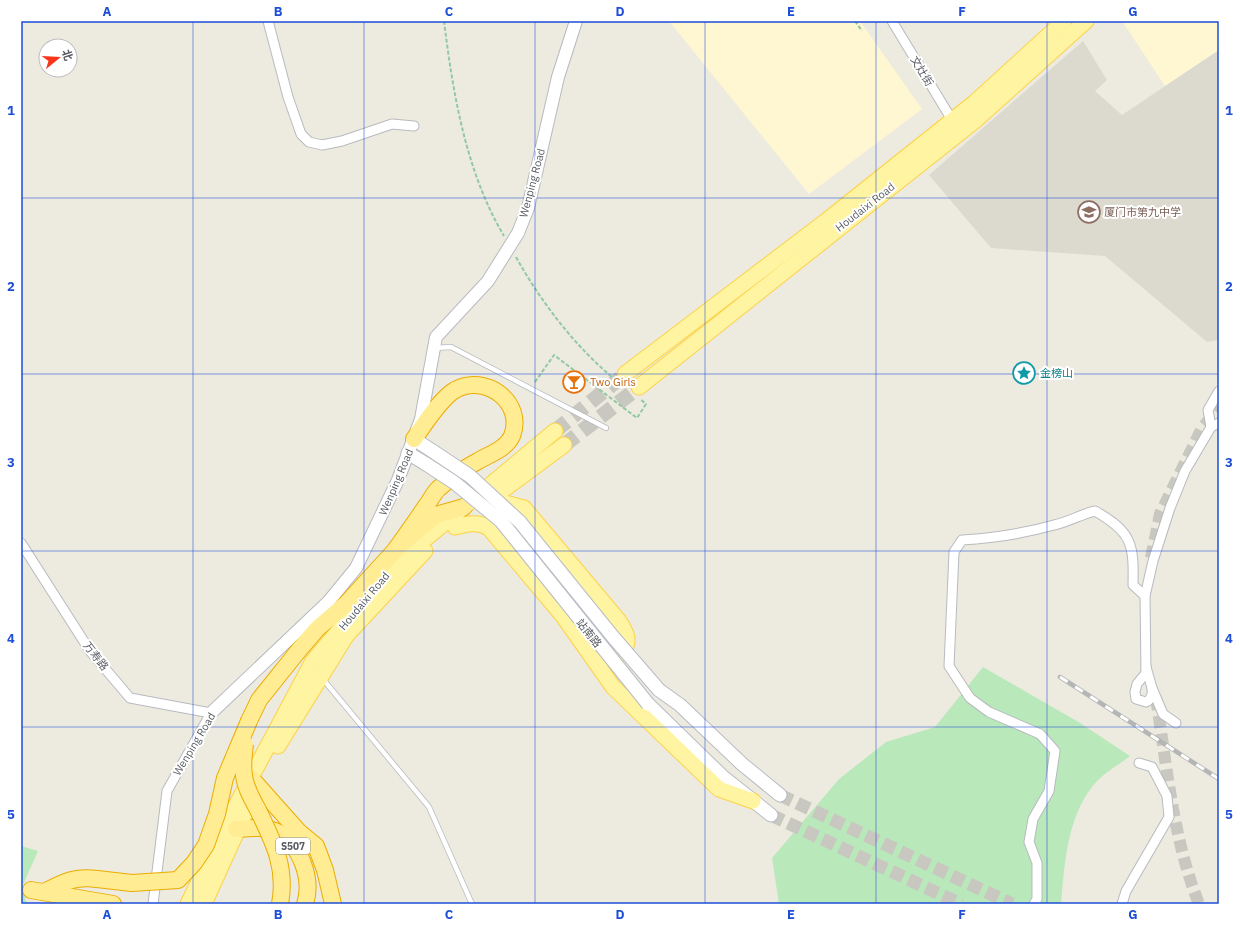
<svg xmlns="http://www.w3.org/2000/svg" width="1240" height="925" viewBox="0 0 1240 925" font-family="'IBM Plex Sans','Noto Sans SC',sans-serif">
<style>
.commercial{fill:#fff6d2}
.education{fill:#dcdace}
.green{fill:#b9e8bb}
.lines{fill:none;stroke-linecap:round;stroke-linejoin:round}
.tertiary-tunnel{stroke:#c8c7c0;stroke-width:12;stroke-dasharray:12 6;stroke-linecap:butt}
.secondary-tunnel{stroke:#c8c7c0;stroke-width:13;stroke-dasharray:13 6;stroke-linecap:butt}
.primary-tunnel{stroke:#c8c7c0;stroke-width:15;stroke-dasharray:15 8;stroke-linecap:butt}
.service-casing{stroke:#b8bac0;stroke-width:6}
.minor-casing{stroke:#b8bac0;stroke-width:11}
.tertiary-casing{stroke:#b8bac0;stroke-width:14}
.secondary-casing{stroke:#b8bcc3;stroke-width:15}
.primary-casing{stroke:#fdd248;stroke-width:17}
.trunk-casing{stroke:#ecac00;stroke-width:18}
.path{stroke:#92c9a3;stroke-width:2;stroke-dasharray:4 2;stroke-linecap:butt}
.service{stroke:#fff;stroke-width:4.5}
.minor{stroke:#fff;stroke-width:9}
.tertiary{stroke:#fff;stroke-width:12}
.secondary{stroke:#fff;stroke-width:13}
.primary{stroke:#fff4a2;stroke-width:15}
.trunk{stroke:#ffec93;stroke-width:16}
.rail-casing{stroke:#b4b5b5;stroke-width:4.5}
.rail{stroke:#fff;stroke-width:3;stroke-dasharray:9;stroke-linecap:butt}
.secondary-bridge-casing{stroke:#b8bcc3;stroke-width:15;stroke-linecap:butt}
.trunk-bridge-casing{stroke:#ecac00;stroke-width:18;stroke-linecap:butt}
.secondary-bridge{stroke:#fff;stroke-width:13}
.trunk-bridge{stroke:#ffec93;stroke-width:16}
.grid{fill:none;stroke:#1d4ed8;stroke-width:1;stroke-opacity:0.55}
.labels{text-anchor:middle;dominant-baseline:central;stroke-width:4;stroke-linejoin:round;paint-order:stroke}
.shield{fill:#fff;stroke:#8a8d91;stroke-width:1}
.shield-label{font-size:10px;font-weight:bold;fill:#585c62}
.street-label{font-size:11px;fill:#585c62;stroke:#fff}
.education-label{font-size:11px;fill:#785e54;stroke:#fff;text-anchor:start}
.culture-label{font-size:11px;fill:#0d838f;stroke:#fff;text-anchor:start}
.food-label{font-size:11px;fill:#c56008;stroke:#fff;text-anchor:start}
.neatline{fill:none;stroke:#1d4ed8;stroke-width:1.5}
.grid-label{font-size:13px;text-anchor:middle;font-weight:bold;fill:#1d4ed8}
</style>
<rect width="100%" height="100%" fill="#edebdf"/>
<g class="commercial">
<polygon points="669,21 860,21 922,109 809,194"/>
<polygon points="1122,21 1219,21 1219,50 1165,86"/>
</g>
<polygon class="education" points="1083,41 1107,80 1095,91 1122,115 1219,50 1219,340 1207,342 1105,256 991,248 929,175"/>
<g class="green">
<path d="M983,667L1080,723L1130,756C1120,764 1107,771 1098,780C1067,813 1065,861 1061,904H779L772,858L839,779L886,742L935,727Z"/>
<polygon points="21,846 38,851 22,887 27,904 21,904"/>
</g>
<g class="lines">
<g class="tertiary-tunnel">
<polyline points="1151,558 1160,514 1202,428 1219,408"/>
<path d="M1156,698C1167,767 1173,839 1199,904"/>
</g>
<g class="secondary-tunnel">
<polyline points="780,795 1012,904"/>
<polyline points="771,815 961,904"/>
</g>
<g class="primary-tunnel">
<polyline points="555,431 625,374"/>
<polyline points="564,445 639,387"/>
</g>
<g class="service-casing">
<g id="service">
<polyline points="435,348 451,347 606,428"/>
<polyline points="322,678 429,807 472,904"/>
</g>
</g>
<g class="minor-casing">
<g id="minor">
<polyline points="268,21 288,97 301,134 309,142 322,145 342,141 392,124 414,126"/>
<polyline points="892,21 952,120"/>
<polyline points="1211,427 1208,410 1219,391"/>
<polyline points="21,543 90,651 130,698 211,713 167,791 153,904"/>
<polyline points="1146,667 1152,688 1163,714 1176,723"/>
<path d="M1152,688C1153,694 1152,699 1146,702L1136,699L1135,692L1137,684L1146,673L1145,596L1153,561L1170,508L1185,471L1211,427L1219,423"/>
<path d="M1034,904L1037,899V863L1029,842L1033,819L1049,791L1055,751L1040,734L989,712L970,698L949,666L954,552L962,540C996,538 1022,534 1054,525C1069,522 1081,514 1095,511C1132,532 1134,544 1133,585L1145,596"/>
<polyline points="1122,904 1126,891 1169,817 1167,796 1152,767 1139,763"/>
</g>
</g>
<g class="tertiary-casing">
<polyline id="tertiary" points="211,713 329,601 356,568 398,480 421,419 436,337 488,281 518,233 528,208 558,77 576,21"/>
</g>
<g class="secondary-casing">
<g id="secondary">
<polyline points="414,439 434,452"/>
<polyline points="408,453 426,464"/>
<polyline points="659,690 680,705 742,764 780,795"/>
<polyline points="648,704 722,776 771,815"/>
</g>
</g>
<g class="primary-casing">
<g id="primary">
<polyline points="625,374 826,221 974,103 1064,21"/>
<polyline points="639,387 977,119 1086,21"/>
<path d="M498,501L524,508L619,621C622,626 627,633 627,639C628,653 611,662 599,657"/>
<polyline points="483,505 564,445"/>
<path d="M455,527C467,524 478,521 489,528L563,616L613,687L719,789L753,801"/>
<polyline points="278,746 346,636 425,551"/>
<polyline points="188,904 230,817 313,661 394,565 555,431"/>
<polyline points="204,904 256,789"/>
</g>
</g>
<g class="trunk-casing">
<g id="trunk">
<path d="M396,549C406,535 416,521 426,506C430,501 433,494 438,489C449,479 465,468 478,461C490,454 506,449 512,436C525,402 485,373 455,390C440,399 424,425 414,439"/>
<polyline points="249,721 259,700 299,650 317,629 347,603 399,546 436,515 464,507"/>
<polyline points="251,778 299,832 316,846 325,870 333,904"/>
<path d="M236,829C250,828 267,826 279,833C301,846 313,880 305,904"/>
<polyline points="31,890 113,904"/>
<path d="M44,892C64,882 74,876 97,879"/>
</g>
</g>
<g class="path">
<path d="M444,21C453,94 466,172 504,236"/>
<polyline points="855,21 862,31"/>
<path d="M516,257C541,302 574,345 613,378"/>
<polyline points="535,382 554,355 637,418 646,404 640,399"/>
</g>
<use href="#service" class="service"/>
<use href="#minor" class="minor"/>
<use href="#tertiary" class="tertiary"/>
<use href="#secondary" class="secondary"/>
<use href="#primary" class="primary"/>
<use href="#trunk" class="trunk"/>
<g class="rail-casing">
<polyline id="rail" points="1060,677 1219,779"/>
</g>
<use href="#rail" class="rail"/>
<g class="secondary-bridge-casing">
<g id="secondary-bridge">
<polyline points="434,452 470,476 520,522 614,638 659,690"/>
<polyline points="426,464 455,483 501,521 648,704"/>
</g>
</g>
<g class="trunk-bridge-casing">
<g id="trunk-bridge">
<path d="M245,744C244,754 242,765 244,775C245,787 252,799 258,810C273,841 287,867 280,904"/>
<polyline points="97,879 132,883 178,880 194,863 206,845 217,814 225,778 249,721"/>
</g>
</g>
<use href="#secondary-bridge" class="secondary-bridge"/>
<use href="#trunk-bridge" class="trunk-bridge"/>
</g>
<path class="grid" d="M193,21V904M364,21V904M535,21V904M705,21V904M876,21V904M1047,21V904M21,198H1219M21,374H1219M21,551H1219M21,727H1219"/>
<defs>
<g id="school-ring" transform="scale(1.15)"><circle r="9.5" fill="#fff" stroke="#8d6e63" stroke-width="1.5"/><path d="M0-5L7-2L0 1L-7-2ZM-4 1L0 2.5L4 1V4Q0 6-4 4Z" fill="#8d6e63"/></g>
<g id="sight-ring" transform="scale(1.15)"><circle r="9.5" fill="#fff" stroke="#0f9aa8" stroke-width="1.5"/><path d="M0-6L1.8-2.2L6-1.7L2.9 1.2L3.7 5.4L0 3.3L-3.7 5.4L-2.9 1.2L-6-1.7L-1.8-2.2Z" fill="#0f9aa8"/></g>
<g id="bar-ring" transform="scale(1.15)"><circle r="9.5" fill="#fff" stroke="#e8710a" stroke-width="1.5"/><path d="M-6-5H6L.8 .8V4.5H3.5V6h-7V4.5H-.8V.8Z" fill="#e8710a"/></g>
</defs>
<g fill-rule="evenodd">
<use href="#school-ring" x="1089" y="212"/>
<use href="#sight-ring" x="1024" y="373"/>
<use href="#bar-ring" x="574" y="382"/>
</g>
<g class="labels">
<rect class="shield" x="276" y="838" width="34" height="16" rx="3"/>
<g class="shield-label">
<text x="293" y="846">S507</text>
</g>
<g class="street-label">
<text transform="translate(922 71) rotate(59)">文灶街</text>
<text transform="translate(532 183) rotate(-75)">Wenping Road</text>
<text transform="translate(865 207) rotate(-38)">Houdaixi Road</text>
<text transform="translate(396 482) rotate(-67)">Wenping Road</text>
<text transform="translate(364 601) rotate(-50)">Houdaixi Road</text>
<text transform="translate(589 633) rotate(51)">站南路</text>
<text transform="translate(96 656) rotate(52)">万寿路</text>
<text transform="translate(194 744) rotate(-59)">Wenping Road</text>
</g>
<g class="education-label">
<text x="1104" y="212">厦门市第九中学</text>
</g>
<g class="culture-label">
<text x="1040" y="373">金榜山</text>
</g>
<g class="food-label">
<text x="590" y="382">Two Girls</text>
</g>
</g>
<rect width="1240" height="925" fill="none" stroke="#ffffff" stroke-width="44"/>
<g transform="translate(58 58) rotate(72)"><circle r="19" fill="#ffffff" stroke="#bcbec0"/>
<path d="M0-3L7 15L0 10L-7 15Z" fill="#f8351b"/>
<text y="-6" font-size="11" font-weight="bold" text-anchor="middle" fill="#585c62">北</text>
</g>
<rect x="22" y="22" width="1196" height="881" class="neatline"/>
<g class="grid-label">
<text x="107" y="16">A</text>
<text x="278" y="16">B</text>
<text x="449" y="16">C</text>
<text x="620" y="16">D</text>
<text x="791" y="16">E</text>
<text x="962" y="16">F</text>
<text x="1133" y="16">G</text>
<text x="11" y="115">1</text>
<text x="1229" y="115">1</text>
<text x="11" y="291">2</text>
<text x="1229" y="291">2</text>
<text x="11" y="467">3</text>
<text x="1229" y="467">3</text>
<text x="11" y="643">4</text>
<text x="1229" y="643">4</text>
<text x="11" y="819">5</text>
<text x="1229" y="819">5</text>
<text x="107" y="919">A</text>
<text x="278" y="919">B</text>
<text x="449" y="919">C</text>
<text x="620" y="919">D</text>
<text x="791" y="919">E</text>
<text x="962" y="919">F</text>
<text x="1133" y="919">G</text>
</g>
</svg>
